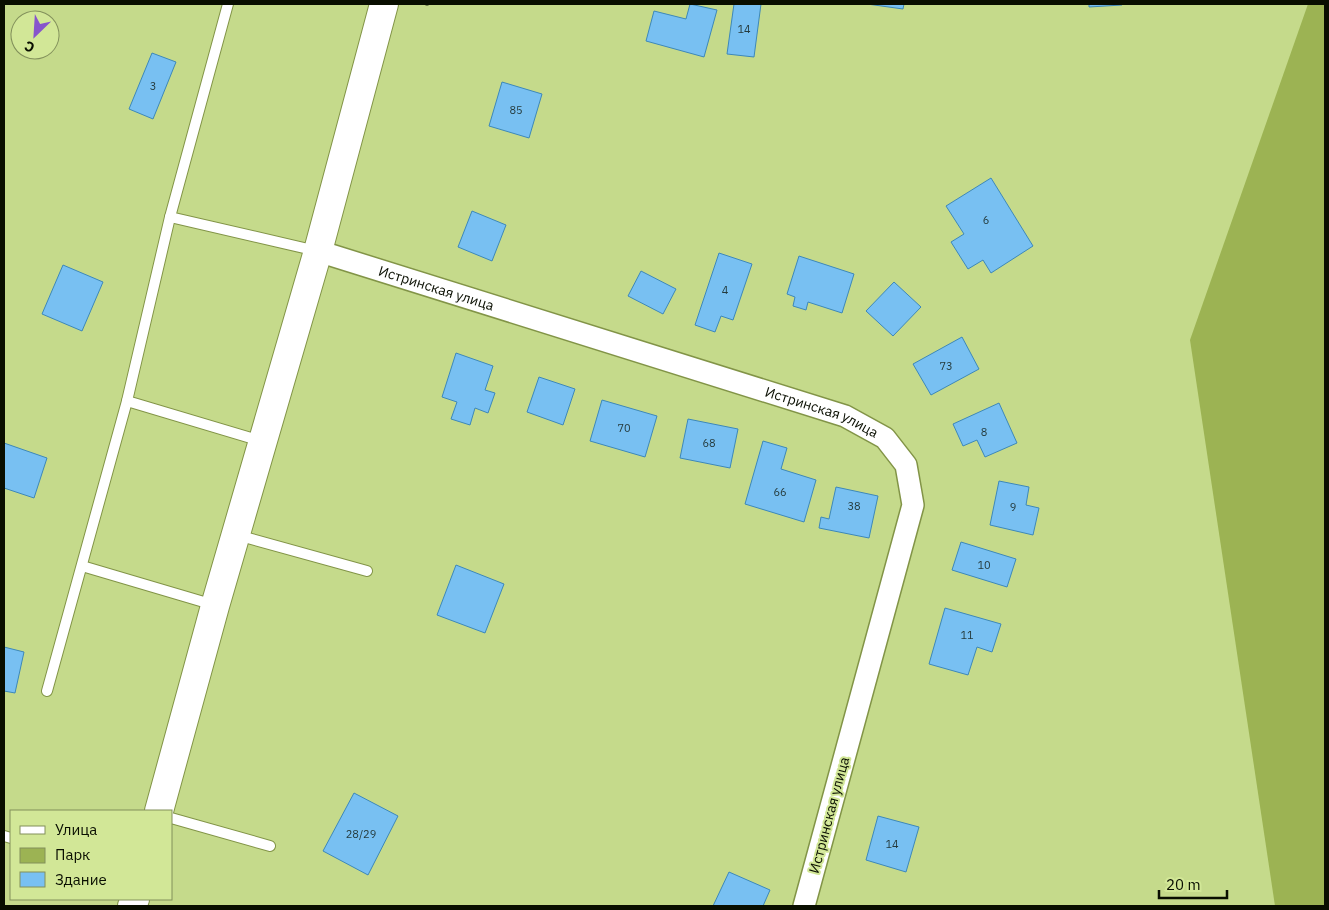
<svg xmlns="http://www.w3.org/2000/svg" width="1329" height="910" viewBox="0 0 1329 910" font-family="'IBM Plex Sans',sans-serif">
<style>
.green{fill:#9cb353}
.building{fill:#78c0f2;stroke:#3d88b9}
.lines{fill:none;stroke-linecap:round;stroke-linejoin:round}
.lane-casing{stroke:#829447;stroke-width:12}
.street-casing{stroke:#829447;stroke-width:24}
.secondary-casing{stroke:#829447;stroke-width:30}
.path{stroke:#717f4d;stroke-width:3;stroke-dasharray:4 4;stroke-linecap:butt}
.lane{stroke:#fff;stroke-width:10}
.street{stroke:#fff;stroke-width:21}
.secondary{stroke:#fff;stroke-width:28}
.labels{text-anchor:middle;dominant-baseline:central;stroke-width:4;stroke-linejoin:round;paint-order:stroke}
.number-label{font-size:11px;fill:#253a3c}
.street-label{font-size:14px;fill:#090e00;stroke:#d2e797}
</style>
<rect width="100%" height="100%" fill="#c5da8b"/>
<polygon class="green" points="1308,4 1325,4 1325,906 1275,906 1190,340"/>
<g class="building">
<polygon points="690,4 717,10 704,57 646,41 654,11 686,19"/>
<polygon points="734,4 761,4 754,57 727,54"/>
<polygon points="867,4 904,4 903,9"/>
<polygon points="1089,4 1122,4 1122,5 1089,7"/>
<polygon points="152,53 176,62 153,119 129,109"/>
<polygon points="502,82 542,94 529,138 489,126"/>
<polygon points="991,178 1033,246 991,273 983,260 968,269 951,242 964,234 946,206"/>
<polygon points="472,211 506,225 492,261 458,247"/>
<polygon points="719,253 752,264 733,320 721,316 715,332 695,325"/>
<polygon points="799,256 854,274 842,313 808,302 806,310 793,306 795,297 787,294"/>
<polygon points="63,265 103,282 82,331 42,314"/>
<polygon points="641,271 676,289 663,314 628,296"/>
<polygon points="894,282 921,307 893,336 866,311"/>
<polygon points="962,337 979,369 931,395 913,364"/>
<polygon points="456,353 493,366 485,390 495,393 488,413 475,408 470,425 451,419 457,402 442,397"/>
<polygon points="539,377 575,389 563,425 527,412"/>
<polygon points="602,400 657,416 645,457 590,441"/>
<polygon points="999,403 1017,443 985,457 977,440 963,446 953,424"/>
<polygon points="688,419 738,429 730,468 680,458"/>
<polygon points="763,441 787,448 781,469 816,480 804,522 745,504"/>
<polygon points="4,443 47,458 34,498 4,488"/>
<polygon points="999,481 1029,487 1026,505 1039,508 1033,535 990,525"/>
<polygon points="836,487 878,496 869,538 819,528 821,517 829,519"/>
<polygon points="961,542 1016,559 1007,587 952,570"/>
<polygon points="456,565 504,584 485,633 437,615"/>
<polygon points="945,608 1001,624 992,652 977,647 968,675 929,664"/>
<polygon points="4,647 24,652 15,693 4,691"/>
<polygon points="354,793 398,816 368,875 323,851"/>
<polygon points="878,816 919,827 906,872 866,860"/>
<polygon points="729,872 770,890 763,906 713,906"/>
</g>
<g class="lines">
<g class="lane-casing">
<g id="lane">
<polyline points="170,217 317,251"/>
<polyline points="127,401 261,441"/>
<polyline points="237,535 367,571"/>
<polyline points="82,566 214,605"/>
<polyline points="47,691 127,401 170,217 228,4"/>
<polyline points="171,818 270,846"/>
<polyline points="4,836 11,838"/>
</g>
</g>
<g class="street-casing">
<g id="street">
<path id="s1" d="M318,251L845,416L885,438L906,465L913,505L804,906"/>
</g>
</g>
<g class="secondary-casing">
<g id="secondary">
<polyline points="159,811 215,606 318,251 384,4"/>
<polyline points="132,906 135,899"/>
</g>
</g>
<polyline class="path" points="427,4 427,6"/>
<use href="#lane" class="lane"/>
<use href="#street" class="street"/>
<use href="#secondary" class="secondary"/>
</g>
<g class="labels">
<g class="number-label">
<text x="744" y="29">14</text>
<text x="153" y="86">3</text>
<text x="516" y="110">85</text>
<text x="986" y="220">6</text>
<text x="725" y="290">4</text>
<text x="946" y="366">73</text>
<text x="624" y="428">70</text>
<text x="984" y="432">8</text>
<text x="709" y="443">68</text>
<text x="780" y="492">66</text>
<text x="854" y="506">38</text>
<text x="1013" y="507">9</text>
<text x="984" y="565">10</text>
<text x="967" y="635">11</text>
<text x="361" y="834">28/29</text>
<text x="892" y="844">14</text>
</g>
<g class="street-label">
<text stroke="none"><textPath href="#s1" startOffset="124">Истринская улица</textPath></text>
<text stroke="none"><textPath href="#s1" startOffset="529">Истринская улица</textPath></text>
<text transform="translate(829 815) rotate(-75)">Истринская улица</text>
</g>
</g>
<rect width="1329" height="910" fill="none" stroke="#090e00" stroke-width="10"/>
<rect x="10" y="810" width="162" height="90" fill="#d2e797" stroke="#82905b"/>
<rect x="20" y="826" width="25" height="8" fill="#ffffff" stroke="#82905b"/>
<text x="55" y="835" font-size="15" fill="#090e00">Улица</text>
<rect x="20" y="848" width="25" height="15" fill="#9cb353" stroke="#82905b"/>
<text x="55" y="860" font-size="15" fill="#090e00">Парк</text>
<rect x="20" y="872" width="25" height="15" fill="#78c0f2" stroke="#82905b"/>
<text x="55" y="885" font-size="15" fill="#090e00">Здание</text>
<g transform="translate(35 35) rotate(205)"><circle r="24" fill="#d2e797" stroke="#82905b"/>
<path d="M0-4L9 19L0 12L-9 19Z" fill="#8754cc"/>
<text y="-8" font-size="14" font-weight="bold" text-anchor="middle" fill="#090e00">С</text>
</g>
<path d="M1159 890v8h68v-8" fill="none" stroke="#090e00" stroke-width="2.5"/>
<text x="1166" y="890" font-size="15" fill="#090e00" stroke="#d2e797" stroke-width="4" paint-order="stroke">20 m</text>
</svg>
